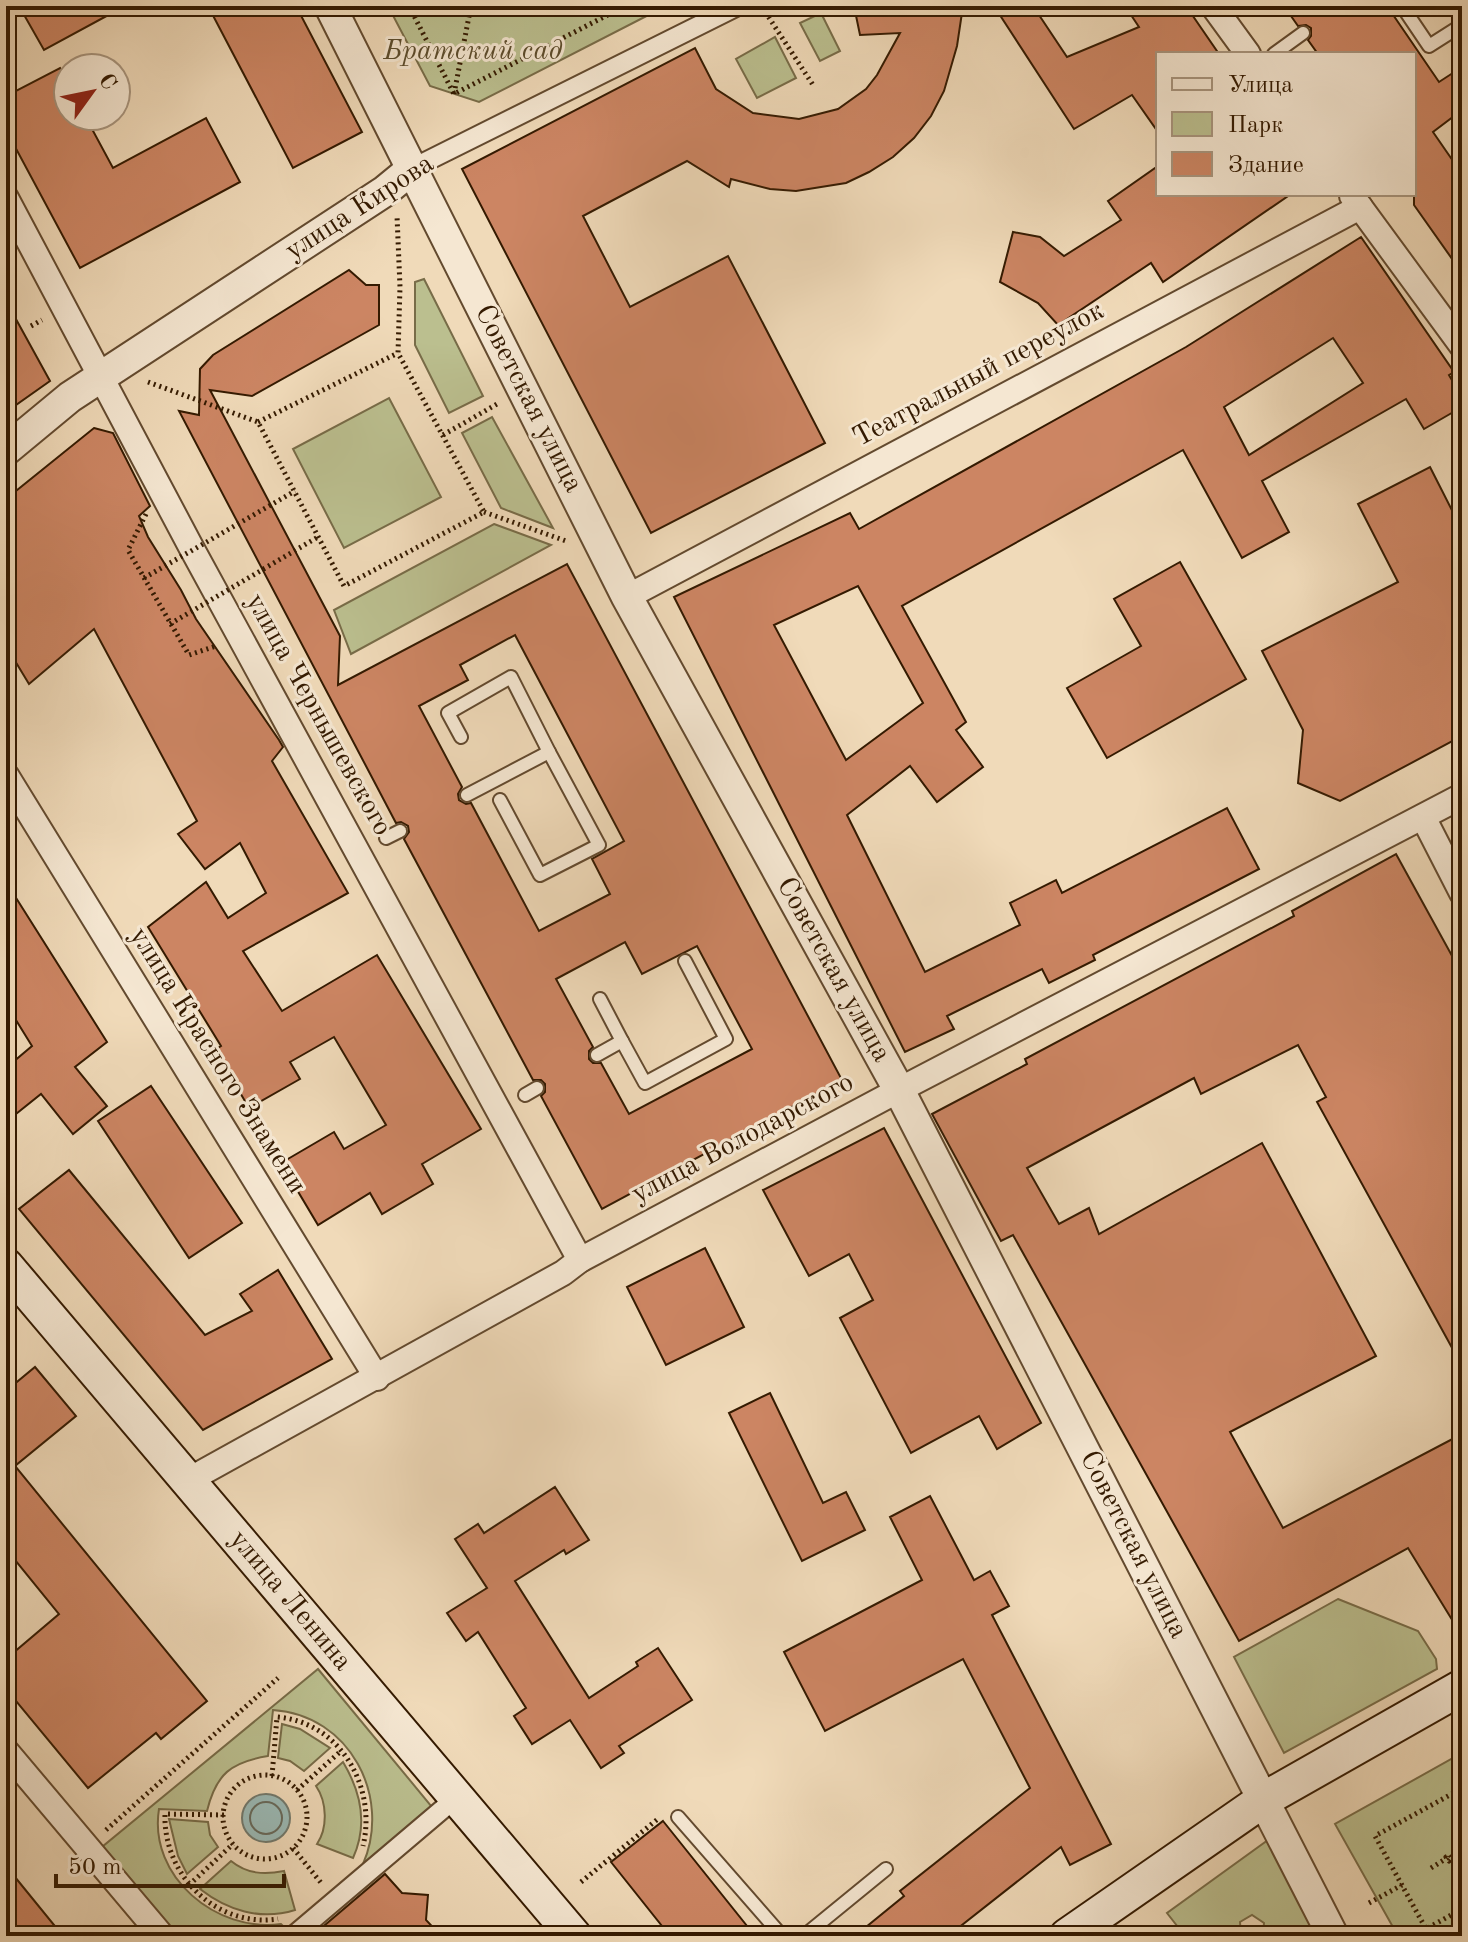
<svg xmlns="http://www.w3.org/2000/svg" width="1468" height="1942" viewBox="0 0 1468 1942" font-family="'Old Standard TT',serif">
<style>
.green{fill:#bbbf8f;stroke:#786c48;stroke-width:2}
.water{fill:#9bbab6;stroke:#727a6e;stroke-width:2}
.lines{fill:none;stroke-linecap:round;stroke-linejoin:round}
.shore{stroke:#686a5c;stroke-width:2}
.building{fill:#cc8563;stroke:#341a01;stroke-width:2;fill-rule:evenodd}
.service-casing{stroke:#634a2f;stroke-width:16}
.pedestrian-casing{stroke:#634a2f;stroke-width:22}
.minor-casing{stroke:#634a2f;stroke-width:28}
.tertiary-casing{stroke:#634a2f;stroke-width:34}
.secondary-casing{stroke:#341a01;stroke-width:38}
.path{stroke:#341a01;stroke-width:5;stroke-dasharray:2 4;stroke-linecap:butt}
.service{stroke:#f5e7d2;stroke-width:12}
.pedestrian{stroke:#f5e7d2;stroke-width:18}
.minor{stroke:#f5e7d2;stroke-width:24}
.tertiary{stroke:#f5e7d2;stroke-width:30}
.secondary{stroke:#f5e7d2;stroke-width:34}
.path-bridge{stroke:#341a01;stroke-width:5;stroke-dasharray:2 4;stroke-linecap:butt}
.labels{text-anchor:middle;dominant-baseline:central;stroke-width:6;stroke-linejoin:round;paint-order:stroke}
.park-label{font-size:28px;font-style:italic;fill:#5c4c2c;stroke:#f5e7d2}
.street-label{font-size:28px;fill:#341a01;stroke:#f5e7d2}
</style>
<rect width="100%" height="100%" fill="#f0dab9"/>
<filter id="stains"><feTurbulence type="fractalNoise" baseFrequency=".0025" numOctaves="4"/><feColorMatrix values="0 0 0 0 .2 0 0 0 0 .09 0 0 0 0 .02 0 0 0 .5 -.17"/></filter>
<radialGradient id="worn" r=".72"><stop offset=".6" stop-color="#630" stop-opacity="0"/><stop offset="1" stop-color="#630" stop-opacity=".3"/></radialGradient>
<g class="green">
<polygon points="388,6 666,6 479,102 430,86"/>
<polygon points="821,13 840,51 820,61 800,23"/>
<polygon points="775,37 796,78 757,98 736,59"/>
<polygon points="424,279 483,396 449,413 415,345 415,282"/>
<polygon points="389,398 441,497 344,548 293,449"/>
<polygon points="492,417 553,528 501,508 462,433"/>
<polygon points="494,524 551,545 351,654 334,610"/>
<polygon points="1338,1599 1418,1631 1436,1659 1437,1669 1284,1753 1234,1657"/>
<path d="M318,1669L432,1807L363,1864C392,1797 350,1715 273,1710L268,1756C231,1762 216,1774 207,1811L159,1809C148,1877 217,1933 281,1924L287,1930L280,1936H175L102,1847Z"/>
<polygon points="282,1724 300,1729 330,1748 304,1771 290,1761 278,1758"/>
<polygon points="1462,1753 1462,1936 1398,1936 1335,1824"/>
<path d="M343,1762C361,1792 368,1825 353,1858L317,1844C328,1828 327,1802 316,1786Z"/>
<polygon points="169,1819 208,1822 210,1835 218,1847 187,1874 178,1856"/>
<polygon points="1268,1840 1318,1936 1263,1936 1264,1923 1252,1915 1240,1922 1241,1936 1185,1936 1167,1913"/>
<path d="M231,1861C247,1874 264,1875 284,1871L295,1910C260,1921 227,1910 200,1889Z"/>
</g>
<circle class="water" cx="266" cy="1818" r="24"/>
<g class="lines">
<circle class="shore" cx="266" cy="1818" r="16"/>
</g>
<g class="building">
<polygon points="19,6 125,6 44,50"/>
<polygon points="208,6 296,6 362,132 293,168"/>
<polygon points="854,6 963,6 957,46 944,91 931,116 914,138 893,157 869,172 846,183 796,191 770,189 731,179 729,187 687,161 583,216 630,307 728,256 825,443 651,533 462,169 695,48 716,89 753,113 799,119 838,109 866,89 877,75 900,33 860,35"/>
<polygon points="994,6 1033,6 1067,57 1139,27 1125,6 1186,6 1219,54 1158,54 1158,132 1132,95 1074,129"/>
<polygon points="1284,6 1387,6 1439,82 1462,67 1462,110 1433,132 1462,174 1462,273 1414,205 1414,54 1318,54 1308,40 1311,36 1311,28 1306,25 1298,26"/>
<polygon points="60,68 68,83 68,116 85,116 113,168 206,118 240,182 80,268 6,130 6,96"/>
<polygon points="1158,166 1158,194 1291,194 1163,282 1151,263 1058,325 1038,303 1000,282 1013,232 1040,237 1064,256 1121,220 1108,201"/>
<path d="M1361,237L1454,372L1449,375L1462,397V407L1424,429L1406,399L1262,481L1289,532L1242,558L1183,450L902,606L966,722L956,730L983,767L937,802L910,766L847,815L925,972L1020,925L1010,903L1056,880L1062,893L1227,808L1259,869L1093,955L1095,960L1049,983L1042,969L947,1016L954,1029L905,1052L674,597L850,513L859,529L1186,347ZM1333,338L1363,383L1249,455L1224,407ZM858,586L923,703L846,760L774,625Z"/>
<path d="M349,270L366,285H379V325L252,396L210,390L340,636L338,685L567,564L842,1080L602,1209L541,1096L545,1092V1084L541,1080H533L404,839L409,832L408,826L401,822L396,823L179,411L199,415L200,369L213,355ZM515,635L624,841L592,859L610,894L539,931L471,803L466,804L459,800L458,794L462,787L419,706L468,680L460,665ZM625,942L642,974L697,946L752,1049L629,1114L601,1063H593L589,1059V1051L593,1047L556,979Z"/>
<polygon points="6,301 50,381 6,412"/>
<polygon points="94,428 113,433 150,506 139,516 148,537 181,590 196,619 279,740 283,747 272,761 348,893 243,951 282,1011 377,955 481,1129 422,1164 433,1184 382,1214 370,1193 318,1225 281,1163 334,1132 344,1149 386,1125 334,1037 290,1062 300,1079 249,1108 215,1050 221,1046 148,927 206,882 228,918 266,893 240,843 205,869 178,834 197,821 94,629 29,684 6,646 6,499"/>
<polygon points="1430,467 1462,530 1462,736 1340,801 1298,783 1303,730 1262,651 1398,582 1358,504"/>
<polygon points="1180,562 1246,679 1107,758 1067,688 1141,646 1114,599"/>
<polygon points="1396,854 1462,974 1462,1366 1317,1102 1326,1097 1298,1045 1201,1094 1194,1078 1027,1168 1059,1224 1089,1208 1099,1234 1262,1143 1376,1356 1230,1432 1283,1528 1462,1434 1462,1636 1408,1548 1239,1641 1013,1235 1001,1241 932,1114 1027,1064 1025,1059 1294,916 1292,911"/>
<polygon points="6,882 107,1042 75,1067 107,1106 73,1134 41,1094 6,1122 6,1068 32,1046 6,1004"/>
<polygon points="151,1086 242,1223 189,1258 98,1121"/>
<polygon points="884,1128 1041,1423 997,1449 979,1416 911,1453 840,1318 873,1300 849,1254 809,1276 763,1190"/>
<polygon points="69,1170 205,1335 252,1311 240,1294 278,1270 332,1359 203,1430 19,1209"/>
<polygon points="705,1248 744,1327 666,1365 627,1287"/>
<polygon points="35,1367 76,1416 15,1466 207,1701 161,1739 156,1733 88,1788 6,1689 6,1659 59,1614 6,1549 6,1391"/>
<polygon points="770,1393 823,1503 846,1492 865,1530 802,1561 729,1413"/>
<polygon points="555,1487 589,1540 566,1554 564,1550 515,1581 589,1698 638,1666 636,1662 658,1648 692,1700 619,1746 624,1753 601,1768 570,1720 532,1744 514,1716 526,1708 478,1632 466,1641 447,1613 487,1588 455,1539 478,1524 484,1533"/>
<polygon points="930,1496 974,1580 990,1571 1009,1606 992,1615 1111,1844 1070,1865 1061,1847 948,1936 855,1936 904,1896 900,1891 1030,1788 963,1659 825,1731 784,1652 922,1580 890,1517"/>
<polygon points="663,1821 755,1936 670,1936 611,1862"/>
<polygon points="6,1866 63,1936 6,1936"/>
<polygon points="385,1874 402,1893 428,1895 426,1920 441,1936 312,1936"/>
</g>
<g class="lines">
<g class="service-casing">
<g id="service">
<polyline points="1402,6 1429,46 1462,25"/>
<polyline points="1274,54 1303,33"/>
<polyline points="461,737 448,713 511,677 549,752 467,795"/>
<polyline points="500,800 540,875 599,845 549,752"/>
<polyline points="386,838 400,831"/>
<polyline points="600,999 622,1041"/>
<polyline points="597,1055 622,1041 645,1083 726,1039 685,961"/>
<polyline points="525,1095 537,1088"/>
<polyline points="678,1817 782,1936"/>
<polyline points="804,1936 886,1869"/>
</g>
</g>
<g class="pedestrian-casing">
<g id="pedestrian">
<polyline points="413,168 738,6"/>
<polyline points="293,1936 444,1808"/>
</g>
</g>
<g class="minor-casing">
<g id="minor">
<polyline points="1213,6 1248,54"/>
<polyline points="1352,196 1462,346"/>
<polyline points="6,198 191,547 580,1260"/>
<polyline points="627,597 1360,207"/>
<polyline points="6,775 377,1378"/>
<polyline points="1423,817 1462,893"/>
<polyline points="187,1481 563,1273 580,1260 899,1090 1462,796"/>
<polyline points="6,1751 162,1936"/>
</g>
</g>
<g class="tertiary-casing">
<g id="tertiary">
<polyline points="330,6 627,597 899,1090 1333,1936"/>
<polyline points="6,450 70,397 385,191 413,168"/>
</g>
</g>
<g class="secondary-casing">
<g id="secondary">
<polyline points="6,1266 574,1936"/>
<polyline points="1067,1936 1263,1800 1462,1687"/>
</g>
</g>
<g class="path">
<polyline points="409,6 454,94 625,6"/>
<polyline points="762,7 813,85"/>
<polyline points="454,94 471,6"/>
<polyline points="31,326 42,320"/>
<polyline points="148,382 258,422 344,586 484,512 398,353 400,287 397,216"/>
<polyline points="258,422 398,353"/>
<polyline points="443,435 497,404"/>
<polyline points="484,512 566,541"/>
<polyline points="146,514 128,550 189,655 216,646"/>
<circle cx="265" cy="1817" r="42"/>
<path d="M272,1776L277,1717C341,1722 377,1788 363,1846"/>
<polyline points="297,1790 341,1751"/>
<polyline points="1462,1795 1459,1790 1375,1836 1426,1929 1462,1909"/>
<path d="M224,1815L165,1814C163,1875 216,1928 278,1919"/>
<polyline points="106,1830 278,1678"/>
<polyline points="293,1848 322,1884"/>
<polygon points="1450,1855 1452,1858 1449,1861 1446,1857"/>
<polyline points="1431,1868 1447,1858"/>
<polyline points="581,1882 659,1818"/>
<polyline points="189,1885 233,1844"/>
<polyline points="1369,1903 1402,1885"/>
</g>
<use href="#service" class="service"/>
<use href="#pedestrian" class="pedestrian"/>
<use href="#minor" class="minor"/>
<use href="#tertiary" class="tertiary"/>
<use href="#secondary" class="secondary"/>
<g class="path-bridge">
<polyline points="144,578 295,491"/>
<polyline points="170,624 318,537"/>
</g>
</g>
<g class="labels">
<g class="park-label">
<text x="473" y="52">Братский сад</text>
</g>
<g class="street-label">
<text transform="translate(360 208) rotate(-33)">улица Кирова</text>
<text transform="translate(979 375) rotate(-28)">Театральный переулок</text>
<text transform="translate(528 399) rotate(63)">Советская улица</text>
<text transform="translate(318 715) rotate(61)">улица Чернышевского</text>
<text transform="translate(833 970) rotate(61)">Советская улица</text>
<text transform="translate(217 1061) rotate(58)">улица Красного Знамени</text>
<text transform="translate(743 1139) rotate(-28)">улица Володарского</text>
<text transform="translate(1133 1545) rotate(63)">Советская улица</text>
<text transform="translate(290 1601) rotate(50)">улица Ленина</text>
</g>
</g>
<rect width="1468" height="1942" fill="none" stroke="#f0dab9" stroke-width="32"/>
<rect x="8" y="8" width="1452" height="1926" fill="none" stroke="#341a01" stroke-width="4"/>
<rect x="16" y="16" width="1436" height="1910" fill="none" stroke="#341a01" stroke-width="2"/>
<rect x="1156" y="52" width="260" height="144" fill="#f5e7d2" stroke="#a8957e" stroke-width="2"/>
<rect x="1172" y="78" width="40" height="12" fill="#f5e7d2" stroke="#a8957e" stroke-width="2"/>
<text x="1228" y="92" font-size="24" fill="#341a01">Улица</text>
<rect x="1172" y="112" width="40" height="24" fill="#bbbf8f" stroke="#a8957e" stroke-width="2"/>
<text x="1228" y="132" font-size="24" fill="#341a01">Парк</text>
<rect x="1172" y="152" width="40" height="24" fill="#cc8563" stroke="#a8957e" stroke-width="2"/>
<text x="1228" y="172" font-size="24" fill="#341a01">Здание</text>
<g transform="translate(92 92) rotate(57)"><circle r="38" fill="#f5e7d2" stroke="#a8957e" stroke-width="2"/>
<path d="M0-6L14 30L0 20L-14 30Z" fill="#8f2418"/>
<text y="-12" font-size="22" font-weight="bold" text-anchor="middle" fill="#341a01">С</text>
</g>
<path d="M56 1874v12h228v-12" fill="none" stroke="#341a01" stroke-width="4"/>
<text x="68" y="1874" font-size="24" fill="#341a01" stroke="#f5e7d2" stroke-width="6" paint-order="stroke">50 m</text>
<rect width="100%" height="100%" filter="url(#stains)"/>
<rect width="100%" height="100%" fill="url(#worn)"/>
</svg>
